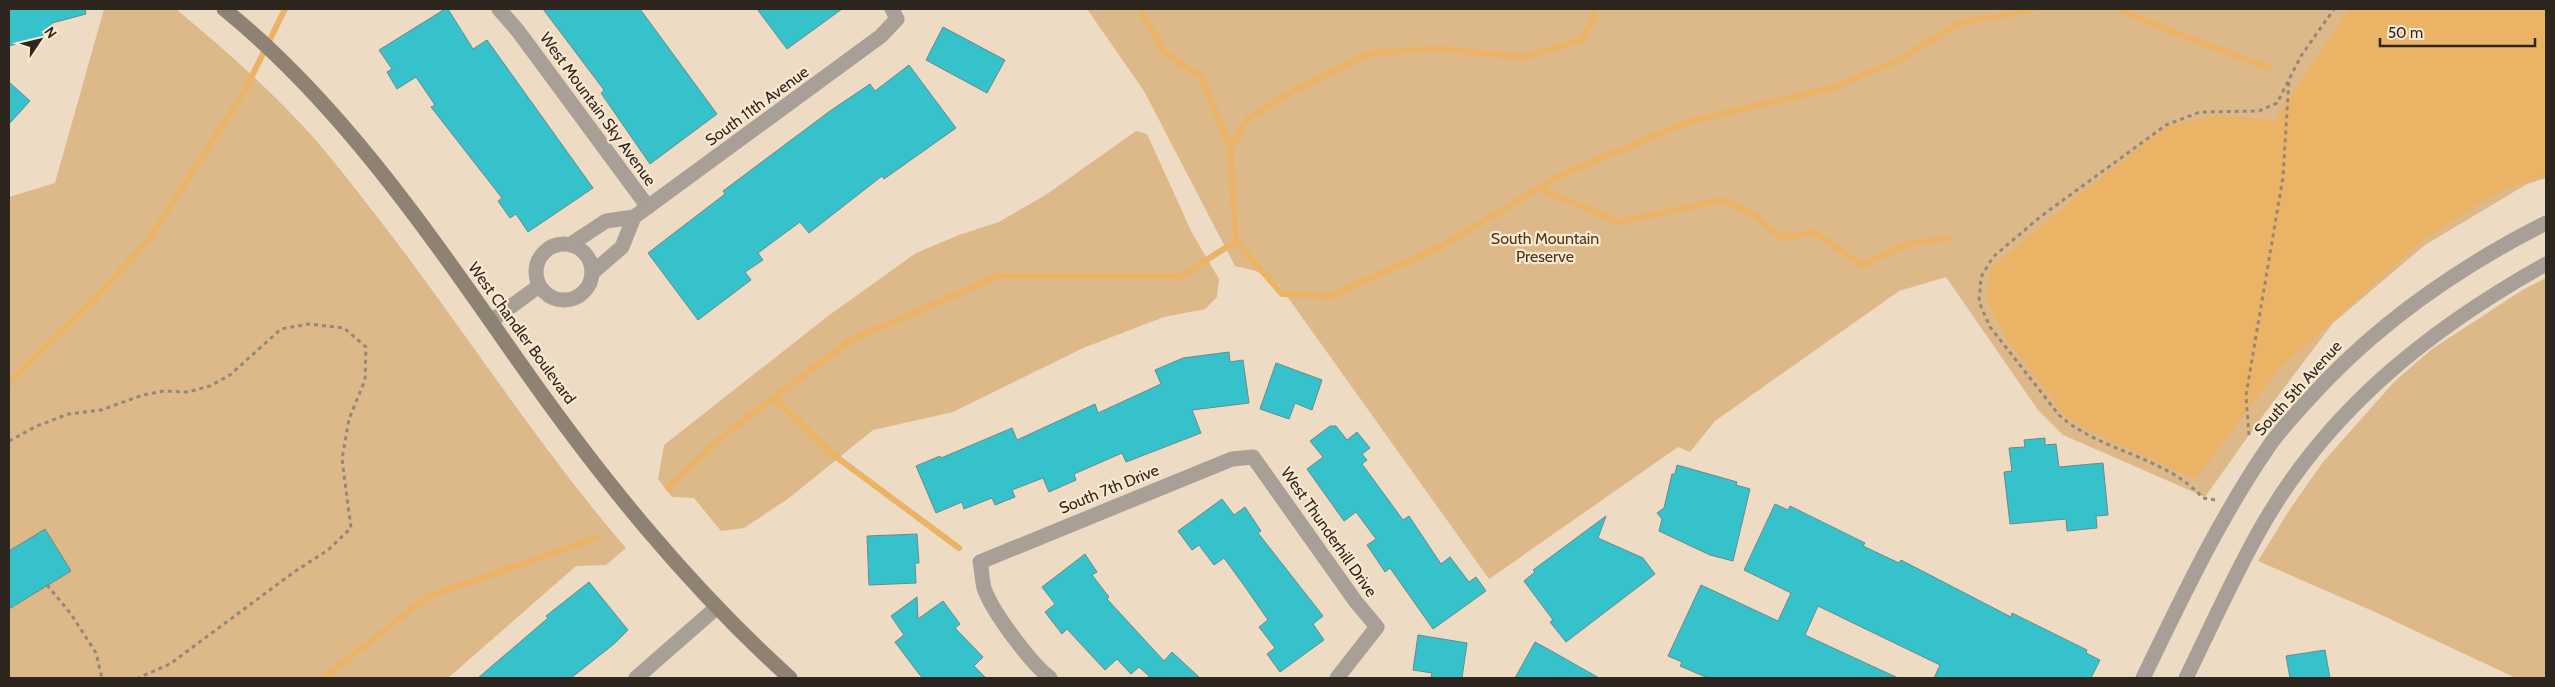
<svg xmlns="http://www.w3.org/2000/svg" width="2555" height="687" viewBox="0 0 2555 687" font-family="Cabin,sans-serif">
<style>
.green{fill:#ddb889}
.water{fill:#ebb365}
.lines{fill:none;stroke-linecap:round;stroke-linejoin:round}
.stream{stroke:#ebb365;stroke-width:6}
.building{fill:#35c2cb;stroke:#698a8c}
.path{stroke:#958878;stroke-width:3;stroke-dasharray:4 4;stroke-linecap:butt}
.minor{stroke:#a8a097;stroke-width:15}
.tertiary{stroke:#a8a097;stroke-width:15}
.secondary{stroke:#8e8274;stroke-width:15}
.labels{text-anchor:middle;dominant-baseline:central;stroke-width:4.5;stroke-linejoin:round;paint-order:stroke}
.street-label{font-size:16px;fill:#2d261e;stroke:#fbe8d1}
.park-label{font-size:16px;fill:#503817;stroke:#fbe8d1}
</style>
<rect width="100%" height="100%" fill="#eddbc4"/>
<g class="green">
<path d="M104,9H176C219,45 263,83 301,124C329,154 353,186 378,218C463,327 536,444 626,548L606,565L576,566L448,678H9V197L55,183Z"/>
<polygon points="1087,9 2546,9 2546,178 2527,184 2425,245 2333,323 2259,421 2205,497 2063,435 2038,410 1946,277 1899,291 1715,421 1690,452 1678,447 1489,579 1279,285 1256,271 1235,266 1144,91"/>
<polygon points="1136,131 1147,134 1192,233 1219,279 1217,297 1205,309 1164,317 1083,348 953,412 873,430 789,498 744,528 721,531 694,498 672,497 658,479 664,445 828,316 916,253 959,235 999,222 1047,194"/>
<polygon points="2546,278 2546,678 2516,678 2375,612 2258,561 2290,509 2323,462 2395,381 2432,349 2524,289"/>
</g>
<polygon class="water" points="2349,9 2546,9 2546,175 2498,192 2425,238 2279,369 2195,479 2090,431 2065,416 2008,340 1987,301 1991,268 2076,197 2166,127 2216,115 2275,120"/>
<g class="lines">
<g class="stream">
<polyline points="1140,9 1163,51 1202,78 1230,148"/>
<polyline points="2118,9 2173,32 2269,68"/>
<polyline points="1539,188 1618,222 1722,200 1753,214 1781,238 1814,232 1862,265 1904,245 1948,238"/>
<polyline points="1236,241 1230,148 1247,119 1302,86 1370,53 1438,49 1524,57 1581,40 1595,16 1593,9"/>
<polyline points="9,382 99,294 150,238 245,90 285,9"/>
<polyline points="774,398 831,453 959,548"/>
<polyline points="668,488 718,440 849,341 998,276 1182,276 1236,241 1282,294 1330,296 1438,248 1559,176 1687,122 1832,88 1901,59 1959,23 2034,9"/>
<polyline points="323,678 427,597 596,538"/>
</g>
</g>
<g class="building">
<polygon points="9,9 85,9 86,14 52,23 55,33 9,46"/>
<polygon points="445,9 448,9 473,49 487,40 593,188 528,232 516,214 510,218 498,201 502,198 431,107 435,105 416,77 397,89 387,72 392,69 379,50"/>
<polygon points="543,9 640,9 717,114 650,164 601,93 604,90"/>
<polygon points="757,9 842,9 787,49"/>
<polygon points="943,27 1005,60 987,93 926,60"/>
<polygon points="909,65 956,128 884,179 882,176 809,233 800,222 758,253 763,260 745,272 751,280 698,320 648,253 725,194 723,191 830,111 870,84 875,91"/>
<polygon points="9,82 30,101 9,124"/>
<polygon points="1229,352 1230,362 1243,360 1249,403 1192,410 1201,433 1126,462 1122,453 1074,474 1076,480 1049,492 1043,478 1012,490 1015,497 995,505 992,498 964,509 962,502 936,513 916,466 940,456 941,458 1012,428 1017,440 1095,404 1098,413 1161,384 1155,370 1183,358"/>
<polygon points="1276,363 1322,380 1312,410 1295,403 1289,419 1260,409"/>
<polygon points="1330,426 1336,426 1347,440 1357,432 1370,448 1362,454 1367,460 1362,464 1403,520 1409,516 1441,564 1450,557 1469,582 1476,577 1486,591 1433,629 1390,568 1385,572 1367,545 1376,539 1356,512 1344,521 1307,469 1323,457 1310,441"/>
<polygon points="2045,438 2045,445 2056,444 2059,467 2103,463 2108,515 2096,516 2097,528 2067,531 2066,519 2010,524 2004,472 2012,471 2009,448 2025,447 2024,440"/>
<polygon points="1677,465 1737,482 1736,485 1750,489 1733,561 1710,555 1659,531 1662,519 1657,513 1664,508 1672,474 1675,474"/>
<polygon points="1222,499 1234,515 1245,507 1261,531 1258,533 1323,616 1313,624 1324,640 1280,672 1267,654 1275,648 1259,627 1268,620 1243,584 1224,558 1214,565 1199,545 1192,550 1178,531"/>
<polygon points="1775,504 1788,510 1790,506 1865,543 1863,546 1899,563 1901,560 2011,617 2012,613 2087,650 2086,653 2100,660 2091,678 1934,678 1940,665 1818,606 1805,635 1898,678 1708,678 1680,666 1682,662 1668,656 1701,585 1778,621 1791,593 1744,570"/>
<polygon points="1606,516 1598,538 1643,558 1655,574 1566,642 1550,622 1553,620 1524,581 1535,572 1533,570"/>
<polygon points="45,529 71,571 9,609 9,551"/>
<polygon points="917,534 919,563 915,563 916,583 869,585 867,536"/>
<polygon points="1085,554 1097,572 1092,575 1109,597 1107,599 1164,661 1172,652 1200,678 1148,678 1149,676 1139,667 1131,674 1117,659 1105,670 1067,629 1062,634 1045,612 1055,604 1042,587"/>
<polygon points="589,582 628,630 614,644 571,678 478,678 548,618 546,616"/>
<polygon points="917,597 918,619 943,601 960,624 955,628 983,657 974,666 986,678 923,678 919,674 895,642 904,635 891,616"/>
<polygon points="1418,635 1467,643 1462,678 1431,678 1432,673 1413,670"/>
<polygon points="1535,642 1548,649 1599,678 1515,678"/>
<polygon points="2325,650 2330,678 2290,678 2286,656"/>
</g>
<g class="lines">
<g class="path">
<polyline points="2249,435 2246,395 2283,177 2289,79"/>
<polyline points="9,441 37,426 68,414 101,410 143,395 164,391 188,392 210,386 230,375 281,329 309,324 344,328 366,347 365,380 349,419 342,459 351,528 328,550 294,572 170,664 138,678"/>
<path d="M2215,500L2203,498C2164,455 2100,452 2059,415L1990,327L1979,302L1981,277L1993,257L2040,217L2166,125L2200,112L2259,111L2277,103L2301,56L2334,9"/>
<polyline points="47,585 71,614 96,653 102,678"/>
</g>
<g class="minor">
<polyline points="499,9 518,31 648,207"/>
<circle cx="564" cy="272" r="28"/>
<polyline points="571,244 606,221 634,217 881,36 897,19 892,9"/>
<polyline points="592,273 622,247 634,217"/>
<polyline points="491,321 539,286"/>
<polyline points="636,678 716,608"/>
<path d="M1050,678C1031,663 992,612 984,588C982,580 982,570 980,562L1232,459L1253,457L1356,602L1377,627L1337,678"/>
</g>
<g class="tertiary">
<path d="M2143,678C2181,600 2218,521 2267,449C2279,431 2294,415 2308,400C2375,325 2457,268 2546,223"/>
<path d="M2186,678C2209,631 2231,582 2257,535C2324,413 2426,331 2546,264"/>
</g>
<path class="secondary" d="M224,9C343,105 433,239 520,363C600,477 687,585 790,678"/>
</g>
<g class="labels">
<g class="street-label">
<text transform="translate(757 106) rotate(-36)">South 11th Avenue</text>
<text transform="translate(598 109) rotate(54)">West Mountain Sky Avenue</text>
<text transform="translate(522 333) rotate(54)">West Chandler Boulevard</text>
<text transform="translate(2298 388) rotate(-48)">South 5th Avenue</text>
<text transform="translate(1109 489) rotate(-22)">South 7th Drive</text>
<text transform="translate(1329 532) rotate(55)">West Thunderhill Drive</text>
</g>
<g class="park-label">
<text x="1545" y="238">South Mountain<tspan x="1545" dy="18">Preserve</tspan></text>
</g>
</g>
<rect width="2555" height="687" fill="none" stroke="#2d261e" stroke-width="20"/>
<g transform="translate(40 40) rotate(55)" stroke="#fbe8d1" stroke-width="4" paint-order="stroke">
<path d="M0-4L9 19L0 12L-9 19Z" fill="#2d261e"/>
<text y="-8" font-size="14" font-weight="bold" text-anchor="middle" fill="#2d261e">N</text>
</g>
<path d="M2380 38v8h155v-8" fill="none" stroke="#2d261e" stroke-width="2.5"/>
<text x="2388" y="38" font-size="15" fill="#2d261e" stroke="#fbe8d1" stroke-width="4" paint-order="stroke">50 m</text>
</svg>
